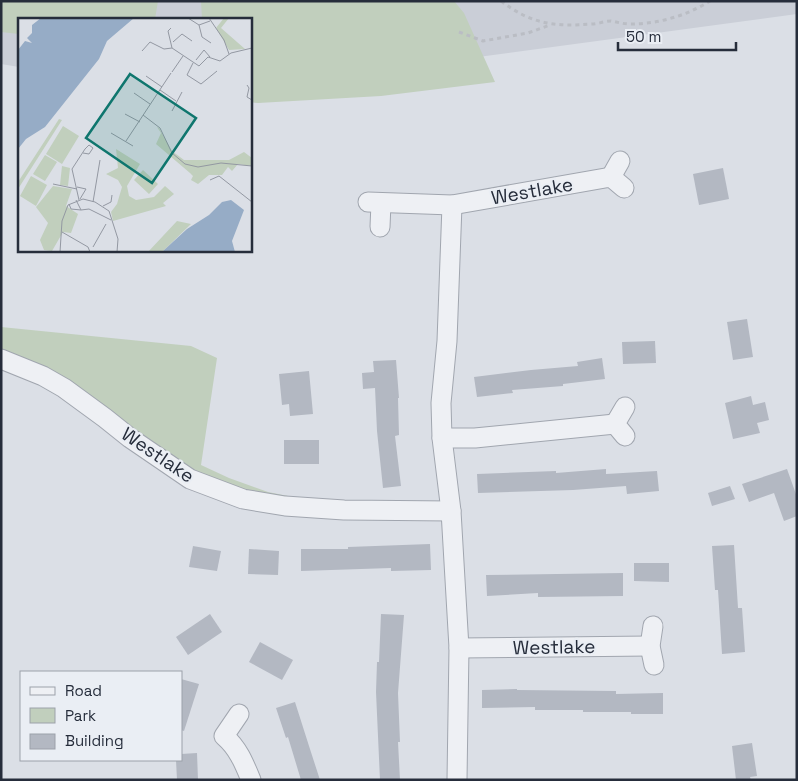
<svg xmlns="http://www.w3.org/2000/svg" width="798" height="781" viewBox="0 0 798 781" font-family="'Space Grotesk',sans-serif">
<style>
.built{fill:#caced7}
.green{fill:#c1cfbd}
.building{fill:#b3b8c2}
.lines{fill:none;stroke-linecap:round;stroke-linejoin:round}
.minor-casing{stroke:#a1a6af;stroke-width:21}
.path{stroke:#babdc4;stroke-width:3;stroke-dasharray:4 4;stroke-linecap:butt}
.minor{stroke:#eef0f4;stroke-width:19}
.labels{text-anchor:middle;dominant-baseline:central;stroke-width:4.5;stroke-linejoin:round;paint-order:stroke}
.street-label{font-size:19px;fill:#262d3b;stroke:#eaeef4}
.inset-road{fill:none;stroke:#9398a2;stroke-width:1}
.view{fill:#0f766e;fill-opacity:0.15;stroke:#0f766e;stroke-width:2.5}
.inset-edge{fill:none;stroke:#262d3b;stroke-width:2.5}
</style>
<rect width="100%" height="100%" fill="#dbdfe6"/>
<polygon class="built" points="1,1 797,1 797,14 426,64 258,103 250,102 250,19 19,19 19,67 1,64"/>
<g class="green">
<polygon points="1,1 158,1 155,19 19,19 19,34 1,32"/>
<polygon points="201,1 454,1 464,13 495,82 381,96 258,103 250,102 250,19 202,19"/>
<polygon points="1,327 191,346 217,358 201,465 229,478 268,492 318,502 247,494 204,478 1,359"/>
</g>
<g class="building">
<polygon points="723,168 729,199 699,205 693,174"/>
<polygon points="747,319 753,357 733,360 727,322"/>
<polygon points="655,341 656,363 623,364 622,342"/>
<polygon points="602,358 605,379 563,384 563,386 512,390 513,393 477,397 474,377 531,370 578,366 577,362"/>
<polygon points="396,360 399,398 398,398 399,435 395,436 401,486 383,488 377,431 375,388 363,389 362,373 374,372 373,361"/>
<polygon points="309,371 313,414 290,416 289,404 282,405 279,374"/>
<polygon points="751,396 753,405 765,402 769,420 757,423 760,433 733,439 725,403"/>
<rect x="284" y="440" width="35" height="24"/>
<polygon points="606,469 606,474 657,471 659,491 627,494 626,486 573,490 478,493 477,474 556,471 556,473"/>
<polygon points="787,469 797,497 797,516 784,521 774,493 749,502 742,484"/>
<polygon points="730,486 735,499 712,506 708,493"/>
<polygon points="430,544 431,570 391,571 391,568 301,571 301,549 348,549 348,547"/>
<polygon points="734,545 738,608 742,608 745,652 722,654 718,590 715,590 712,546"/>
<polygon points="193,546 221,551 217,571 189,567"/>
<polygon points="249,549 279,551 278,575 248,574"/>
<polygon points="634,563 669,563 669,582 634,581"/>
<polygon points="623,573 623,596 538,597 538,593 487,596 486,575"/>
<polygon points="210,614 222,632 188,655 176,637"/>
<polygon points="381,614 404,615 398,693 400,742 398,742 400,780 380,780 376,692 377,662 379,662"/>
<polygon points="260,642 293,660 282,680 249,662"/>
<polygon points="181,679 199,684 184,731 181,730"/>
<polygon points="517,689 517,690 616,691 616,694 663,693 663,714 631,714 631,712 583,712 583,710 535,710 535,707 482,708 482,690"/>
<polygon points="295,702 309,746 320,780 301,780 288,737 286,738 276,708"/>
<polygon points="752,743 757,776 750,777 751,780 736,780 732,746"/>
<polygon points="197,753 198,780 177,780 176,760 181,760 181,754"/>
</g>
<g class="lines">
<g class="minor-casing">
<g id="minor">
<polyline points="611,177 620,161"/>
<polyline points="368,202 452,205 611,177 624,188"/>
<polyline points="452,205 447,341 441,403 442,438 451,511 459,648 457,780"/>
<polyline points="380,227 381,203"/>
<polyline points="1,359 43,376 64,388 105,418 130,438 190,479 243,499 285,506 344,510 451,511"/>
<polyline points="625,436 615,424 625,407"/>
<polyline points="442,438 475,438 615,424"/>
<polyline points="653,626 650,646 654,665"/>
<polyline points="459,648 650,646"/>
<path d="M239,714L224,736C238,748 244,763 251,780"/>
</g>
</g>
<g class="path">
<path d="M501,1C531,24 554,27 592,24C598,24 604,21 611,21C617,22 623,24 630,24C658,24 686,16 710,1"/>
<polyline points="459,32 483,41 528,33 550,25"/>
</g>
<use href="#minor" class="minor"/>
</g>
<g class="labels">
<g class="street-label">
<text transform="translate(532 191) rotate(-10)">Westlake</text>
<text transform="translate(158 455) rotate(34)">Westlake</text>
<text transform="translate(554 647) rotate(-1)">Westlake</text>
</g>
</g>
<g transform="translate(18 18)">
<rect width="234" height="234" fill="#dbdfe6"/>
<path d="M206,0H211L203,10L227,31L211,32L198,10ZM41,101L44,102L0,171V164ZM45,108L61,118L44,146L28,136ZM139,109L141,110L154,133L166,142H211L226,134L234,140V148L220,146L214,153L210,149L204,157H191L180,166L173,162L175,158L172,155L138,126L143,115ZM98,131L122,146L109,168L111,178L118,182L136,179L147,168L156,176L145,185L148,188L95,203L93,194L99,186L104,169L100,162L88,156L100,150ZM27,137L39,144L27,163L15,156ZM44,148L52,150L50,168L42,167ZM125,152L140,166L131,176L116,162ZM13,158L29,167L18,188L2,178ZM35,168L54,171L48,188L60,196L53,215L45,214L34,233L26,232L22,222L30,205L18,189ZM159,203L173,206L144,234H130Z" fill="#c1cfbd"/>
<path d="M23,0H116L89,23L81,41L27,109L8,121L0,131V32L7,23L14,25L9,20L14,15V7ZM213,182L226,192L214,223L217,234H144L169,211L191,197L204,184Z" fill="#96acc6"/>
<path class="inset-road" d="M170,0L181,7L192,3M191,0L206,22L211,36M181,7L184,19L193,25M155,24L164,16L174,23M154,30L181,48L190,39L202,43L213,35L234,30M124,33L132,24L146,31L154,30L150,13L153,10M178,42L186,32L192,39M175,45L169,57L183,66L199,53M154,54L165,38M128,58L144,69M229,67L231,70L229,79L234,82M142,72L158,83M116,75L132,86M154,93L164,74M107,96L122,104M125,97L142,110L154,135L167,146L180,149L203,145L234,148M93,115L115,128M108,123L153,55M192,162L201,158L234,184M35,166L59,171M59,169L68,171L62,181M58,182L63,192L71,191L93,202M61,182L54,151L67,131L71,127L75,130L71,136L65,135M75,184L82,142M51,186L53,191L63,192M85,188L93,184L94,177M44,214L70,229L72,234M75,229L88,206M42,234L44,203L50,187L65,181L77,184L91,193L100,221L99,234"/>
<path class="view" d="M112,56L178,100L134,165L68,120Z"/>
<rect width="234" height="234" class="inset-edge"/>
</g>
<rect width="798" height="781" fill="none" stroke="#262d3b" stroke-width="5"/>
<rect x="20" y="671" width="162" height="90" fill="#eaeef4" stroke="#9ca1aa"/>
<rect x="30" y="687" width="25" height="8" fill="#eef0f4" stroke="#9ca1aa"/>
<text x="65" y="696" font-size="15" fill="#262d3b">Road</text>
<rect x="30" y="708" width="25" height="15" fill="#c1cfbd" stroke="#9ca1aa"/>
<text x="65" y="721" font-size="15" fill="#262d3b">Park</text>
<rect x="30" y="734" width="25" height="15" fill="#b3b8c2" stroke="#9ca1aa"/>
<text x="65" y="746" font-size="15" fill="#262d3b">Building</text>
<path d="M618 42v8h118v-8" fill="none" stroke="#262d3b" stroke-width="2.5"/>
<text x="626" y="42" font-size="15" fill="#262d3b" stroke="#eaeef4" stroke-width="4" paint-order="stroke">50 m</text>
</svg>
